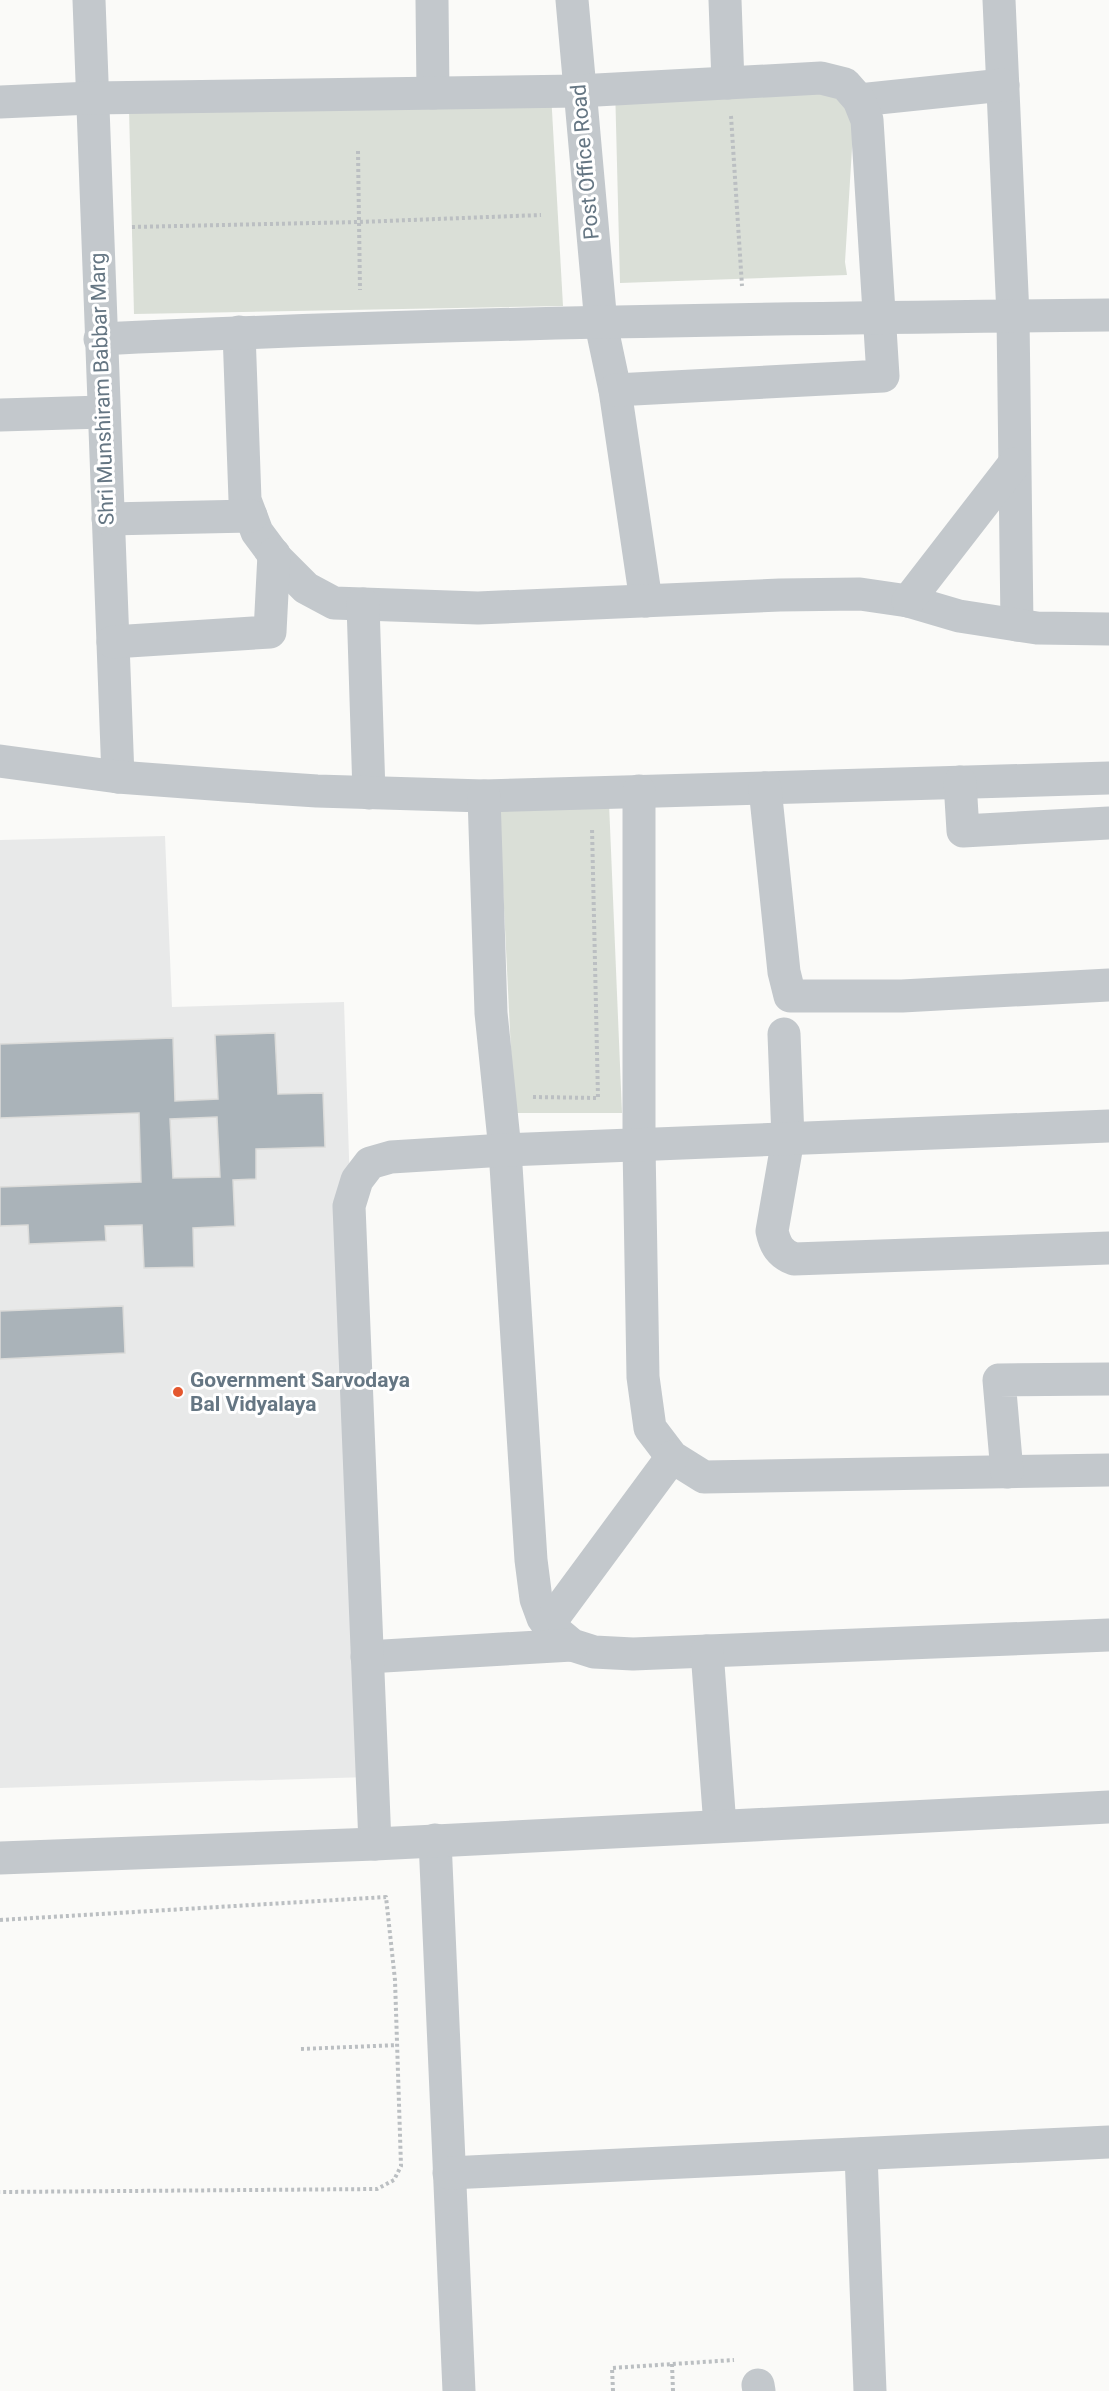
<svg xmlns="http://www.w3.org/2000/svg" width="1109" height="2391" viewBox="0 0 1109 2391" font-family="Roboto,sans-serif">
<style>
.built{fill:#e8e9e9}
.green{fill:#dadfd7}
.building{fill:#aab3b9;stroke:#dcdcda;stroke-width:1.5;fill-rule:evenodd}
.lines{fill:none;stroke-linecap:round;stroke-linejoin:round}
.path{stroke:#bbbfc2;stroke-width:4;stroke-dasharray:3 3;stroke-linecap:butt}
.minor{stroke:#c3c8cc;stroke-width:33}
.poi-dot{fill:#e4572e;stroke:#fff;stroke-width:2}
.labels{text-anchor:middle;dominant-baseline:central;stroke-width:6;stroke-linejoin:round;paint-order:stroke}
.street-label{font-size:21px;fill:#657683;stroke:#fff}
.poi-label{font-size:21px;font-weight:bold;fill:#657683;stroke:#fff;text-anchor:start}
</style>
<rect width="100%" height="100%" fill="#fafaf8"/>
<polygon class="built" points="165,836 172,1007 344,1002 369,1777 0,1788 0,840"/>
<g class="green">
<polygon points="856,84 845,262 847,275 620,283 615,85"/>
<polygon points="551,93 563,306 134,314 129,109"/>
<polygon points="609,803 622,1113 514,1113 499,805"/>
</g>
<g class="building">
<path d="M275,1033L278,1094L323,1093L325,1147L256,1149V1179L233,1180L235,1226L193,1228L194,1267L144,1268L142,1225L105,1226L106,1241L29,1244L28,1225L0,1226V1187L141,1182L139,1113L0,1118V1044L173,1038L175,1101L218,1099L215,1035ZM217,1117L220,1177L173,1178L170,1119Z"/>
<polygon points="123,1306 125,1353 0,1359 0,1311"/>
</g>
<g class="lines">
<g class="path">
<polyline points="731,116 742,286"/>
<polyline points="358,151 360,290"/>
<polyline points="132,227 359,222 541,215"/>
<polyline points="533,1097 598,1098 592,828"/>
<polyline points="0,1920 386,1897 395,1980 401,2166 394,2180 377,2189 0,2192"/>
<polyline points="301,2049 397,2045"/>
<polyline points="672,2364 673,2391"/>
<polyline points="613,2391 612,2368 734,2360"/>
</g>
<g class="minor">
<polyline points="89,0 118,777"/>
<polyline points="432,0 433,93"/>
<polyline points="572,0 601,324 615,390 646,601"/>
<polyline points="725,0 728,83"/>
<polyline points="999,0 1013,316 1017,625"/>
<polyline points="859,100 1003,85"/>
<polyline points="0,102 92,98 578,91 821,78 845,84 859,100 867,120 883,376 615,390"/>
<polyline points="239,332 245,500 257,532 277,559 306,588 334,603 478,608 780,595 860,594 908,601 959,616 1037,628 1109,629"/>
<path d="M100,339C436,323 773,318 1109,315"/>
<polyline points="0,415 103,412"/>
<polyline points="108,519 251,516"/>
<polyline points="908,601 1014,464"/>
<polyline points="363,604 369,793"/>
<polyline points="113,642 270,632 274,554"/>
<polyline points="0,761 118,777 226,785 317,791 484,796 1109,778"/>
<polyline points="960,782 963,831 1109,823"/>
<polyline points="765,788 784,972 790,996 902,996 1109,985"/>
<polyline points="639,791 639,1145 643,1377 650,1428 672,1457 704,1477 1109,1470"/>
<polyline points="484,796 491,1013 505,1150 531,1560 536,1599 543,1618 548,1625 572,1645 594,1652 633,1654 1109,1635"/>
<path d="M784,1034L788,1139L772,1231C775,1245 780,1254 794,1259L1109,1248"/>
<polyline points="1007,1472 999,1380 1109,1379"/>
<polyline points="548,1625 672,1457"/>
<polyline points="707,1651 720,1826"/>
<polyline points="367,1657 572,1645"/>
<polyline points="435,1840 459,2391"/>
<polyline points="375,1844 349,1206 357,1180 370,1163 391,1157 505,1150 1109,1126"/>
<polyline points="0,1858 375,1844 1109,1807"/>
<polyline points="861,2154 870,2391"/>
<polyline points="449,2173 1109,2142"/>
<polyline points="758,2385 759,2391"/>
</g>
</g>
<circle class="poi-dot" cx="178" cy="1392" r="6"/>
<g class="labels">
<g class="street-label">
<text transform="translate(585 162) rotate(-95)">Post Office Road</text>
<text transform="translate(102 389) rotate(-92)">Shri Munshiram Babbar Marg</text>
</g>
<g class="poi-label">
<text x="190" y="1380">Government Sarvodaya<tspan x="190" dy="24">Bal Vidyalaya</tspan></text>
</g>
</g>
</svg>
